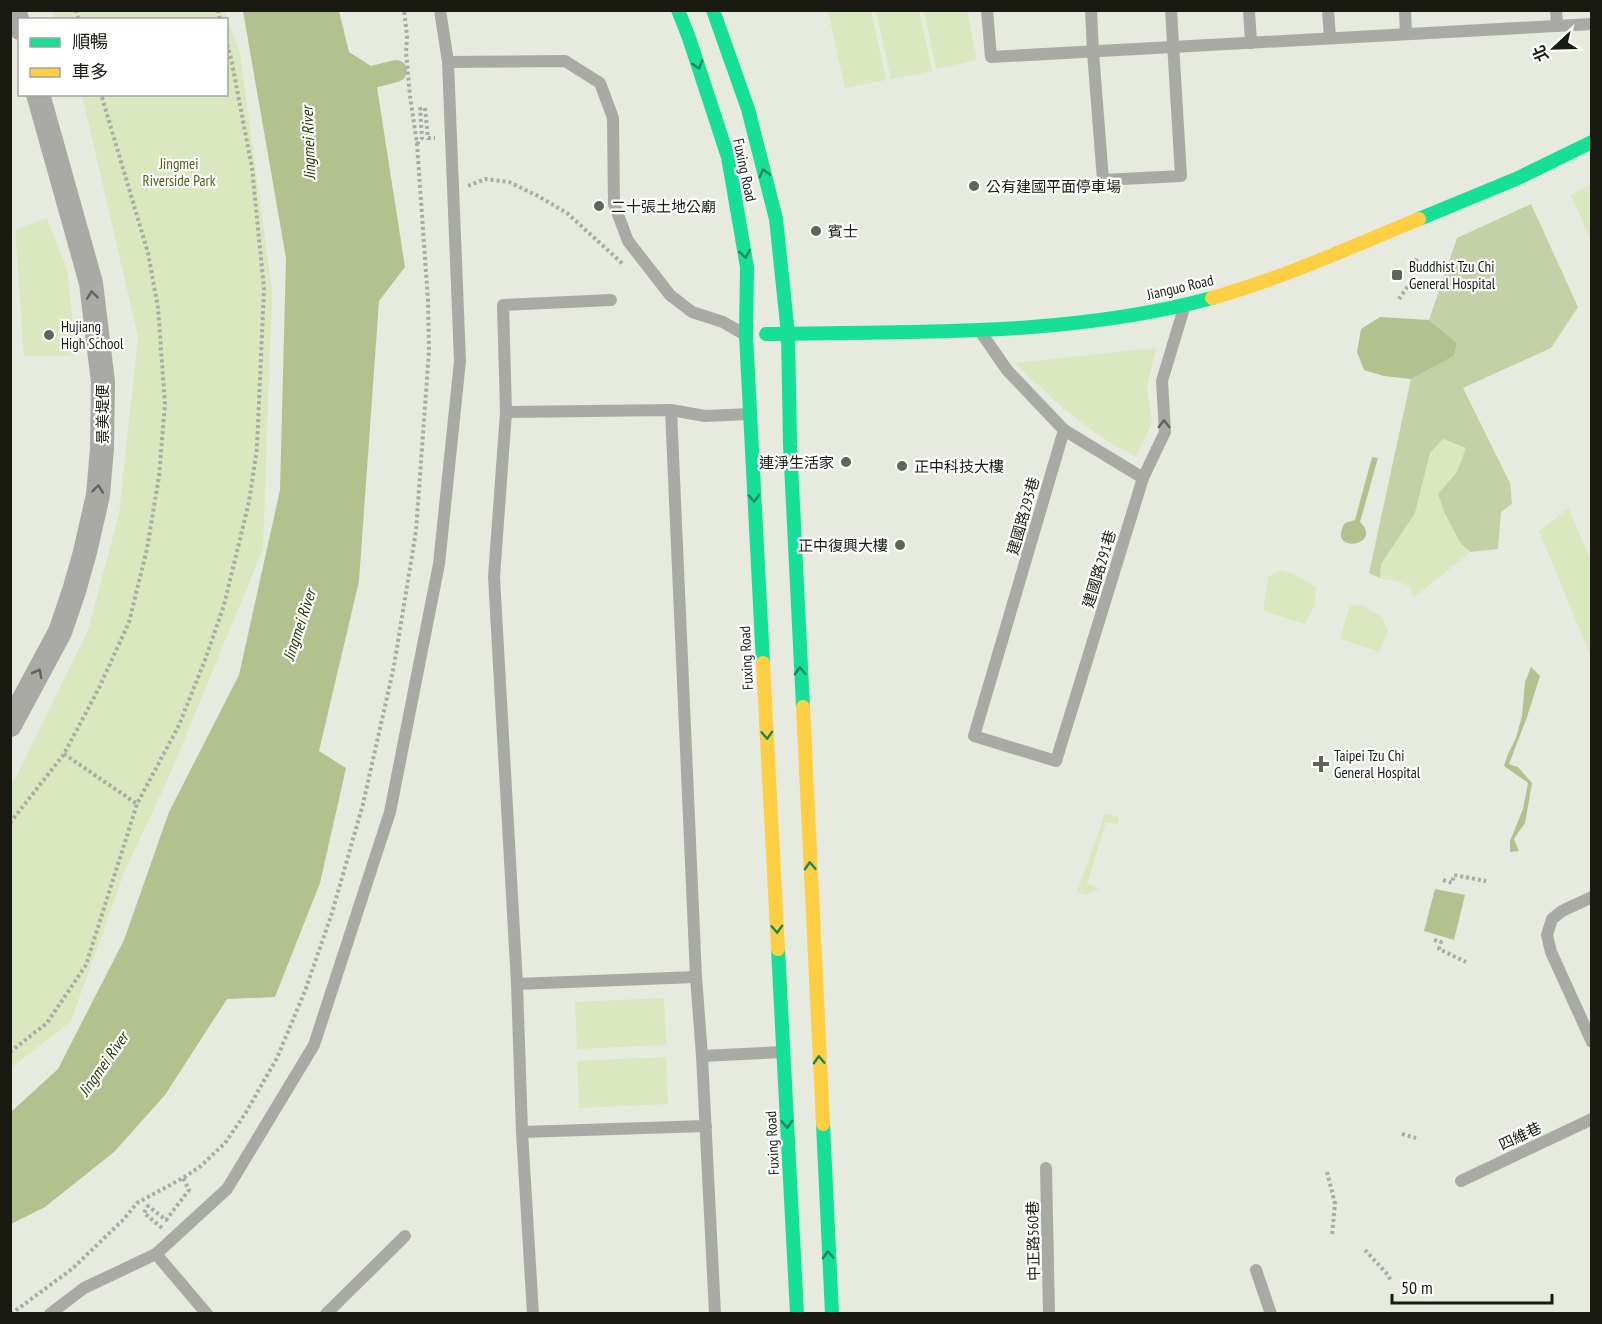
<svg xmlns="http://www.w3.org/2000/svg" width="1602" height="1324" viewBox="0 0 1602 1324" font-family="'PT Sans Narrow','Noto Sans TC',sans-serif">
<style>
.green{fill:#dbe7be}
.forest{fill:#c4d0a5}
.water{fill:#b3c18e}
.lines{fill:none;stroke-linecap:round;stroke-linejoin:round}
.canal{stroke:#b3c18e;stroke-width:22}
.path{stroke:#aaaba5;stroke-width:4;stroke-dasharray:3 3;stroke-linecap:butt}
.lane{stroke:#a9aaa5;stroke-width:12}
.street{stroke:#a9aaa5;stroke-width:24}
.fast{stroke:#16e098;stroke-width:14}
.slow{stroke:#ffcf43;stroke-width:14}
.oneway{stroke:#17875c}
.oneway2{stroke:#61625c}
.poi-dot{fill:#61645a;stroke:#fff;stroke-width:2}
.labels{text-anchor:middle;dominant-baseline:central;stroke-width:4.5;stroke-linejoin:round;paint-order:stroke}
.park-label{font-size:15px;fill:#505f14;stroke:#fff}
.street-label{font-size:15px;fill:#191b13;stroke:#fff}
.poi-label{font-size:15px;fill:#191b13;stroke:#fff;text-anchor:start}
.water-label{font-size:16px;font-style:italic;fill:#2a3500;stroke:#fff}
</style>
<rect width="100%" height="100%" fill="#e7ebdf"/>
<g class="green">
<polygon points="52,11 224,11 240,53 272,291 263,549 168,779 125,870 71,1021 11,1068 11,782 16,777 88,630 119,514 138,337 82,95 226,94 226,20 55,19"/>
<polygon points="828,11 871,11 886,80 845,88"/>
<polygon points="876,11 919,11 932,71 891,79"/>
<polygon points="924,11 967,11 977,60 936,69"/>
<polygon points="1591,184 1591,241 1571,195"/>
<polygon points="47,218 68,273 75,356 24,356 15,230"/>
<path d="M1156,348L1147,387L1152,423L1136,456C1089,435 1052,398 1014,363Z"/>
<polygon points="1443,439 1466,448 1457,472 1438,494 1445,514 1461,544 1471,552 1414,597 1409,586 1399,582 1380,578 1381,564 1415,513 1430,453"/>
<polygon points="1568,508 1591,560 1591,657 1539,531"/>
<polygon points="1281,570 1297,575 1316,588 1315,605 1305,624 1263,611 1268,577"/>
<polygon points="1361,605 1382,617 1388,631 1379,652 1340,639 1349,607"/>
<polygon points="1105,814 1119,817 1118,824 1106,822 1087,884 1100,888 1086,895 1077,892"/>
<polygon points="664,998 666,1045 577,1049 575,1002"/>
<polygon points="666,1057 668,1104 579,1108 577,1061"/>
</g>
<polygon class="forest" points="1531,204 1578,307 1551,348 1463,388 1510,483 1512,504 1501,512 1498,549 1471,552 1461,544 1445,514 1438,494 1457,472 1466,448 1443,439 1430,453 1415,513 1381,564 1380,578 1369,573 1411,379 1454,356 1457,343 1429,320 1457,238"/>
<g class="water">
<polygon points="243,11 339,11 349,52 374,68 405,267 379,301 359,581 319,751 346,768 320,883 275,997 227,999 165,1095 114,1152 45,1207 11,1224 11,1112 58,1069 124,940 169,812 239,675 280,490 286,258"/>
<polygon points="1380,317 1429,320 1457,343 1454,356 1411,379 1384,376 1364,370 1357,352 1361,329"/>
<path d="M1372,457L1378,458L1360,522C1385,546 1325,555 1345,523L1355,520Z"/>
<polygon points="1531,667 1540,676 1527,717 1509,764 1518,767 1532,783 1525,823 1514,839 1519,851 1510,852 1510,841 1523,809 1528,783 1504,766 1508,754 1516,738 1522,716 1525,682"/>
<polygon points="1435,889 1465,895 1454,940 1424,931"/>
</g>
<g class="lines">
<polyline class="canal" points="345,84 396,71"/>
<g class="path">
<polyline points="76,10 79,20"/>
<polyline points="218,10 220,20"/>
<polyline points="417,144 422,138 420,109 425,108 428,138 435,138"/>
<polyline points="468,186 485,179 509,182 538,196 567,213 623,264"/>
<polyline points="1399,299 1412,280 1417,257"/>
<polyline points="64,754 137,804"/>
<polyline points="10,823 64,754 99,688 129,622 147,549 159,476 165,404 158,308 148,253 101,94"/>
<polyline points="1443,880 1452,883 1454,875 1486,881"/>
<polyline points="1434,940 1441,942 1439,949 1466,962"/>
<polyline points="10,1052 47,1023 86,965 137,804 179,725 205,660 224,605 249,502 257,448 264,289 252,168 231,58 226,41"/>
<polyline points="1402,1134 1416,1138"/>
<polyline points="1327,1172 1335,1204 1332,1235"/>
<polyline points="162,1228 144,1213 148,1206 166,1220 189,1190 183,1178"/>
<polyline points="1365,1250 1388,1275 1391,1281"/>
<polyline points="11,1314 72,1269 124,1219 137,1203 183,1178 201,1166 225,1143 245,1114 277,1058 305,991 332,913 363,804 394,666 416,531 429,351 428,301 417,144 410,96 406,52 407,36 404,10"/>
</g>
<g class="lane">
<polyline points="987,10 991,57 1592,24"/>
<polyline points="1091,10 1093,52 1103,180 1181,176 1171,10"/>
<polyline points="1249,10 1251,43"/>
<polyline points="1328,10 1330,38"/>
<polyline points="1405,10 1406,34"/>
<polyline points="1556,10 1557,26"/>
<polyline points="448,62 565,61 600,83 613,118 614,204 628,241 670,295 692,312 723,322 742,333"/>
<polyline points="982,334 1007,370 1064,430 974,736 1056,761 1143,478 1165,432 1162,381 1184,308"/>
<polyline points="671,410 696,977 702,1056 715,1314"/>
<polyline points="506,412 671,410 705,416 750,414"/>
<polyline points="1064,430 1143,478"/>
<polyline points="1592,897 1562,911 1552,919 1547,935 1551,952 1592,1042"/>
<polyline points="517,984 696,977"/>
<polyline points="702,1056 782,1052"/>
<polyline points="522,1132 706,1126"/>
<polyline points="1046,1168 1049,1314"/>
<polyline points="1461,1181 1592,1119"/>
<polyline points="156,1254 207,1314"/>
<polyline points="1256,1270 1271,1314"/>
<polyline points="50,1314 84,1288 156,1254 227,1189 314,1045 390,812 439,564 460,361 448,62 440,10"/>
<polyline points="326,1314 405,1236"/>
<polyline points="533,1314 522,1132 517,984 494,577 506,412 503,305 611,300"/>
</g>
<g class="street">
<polyline points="14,10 20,28"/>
<polyline points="10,725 60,632 74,591 85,552 98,495 102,448 103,382 91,283 38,94"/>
</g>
<g class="fast">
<polyline points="678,10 689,38 728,157 747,267 746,335 763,663"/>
<polyline points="713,10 748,109 776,219 788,334 790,444 803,707"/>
<polyline points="1419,219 1516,179 1592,142"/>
<path d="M766,334C915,331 1068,337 1212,298"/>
<polyline points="778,949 797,1314"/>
<polyline points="823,1124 832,1314"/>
</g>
<g class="slow">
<path d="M1212,298C1283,278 1351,247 1419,219"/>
<polyline points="763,663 778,949"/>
<polyline points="803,707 823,1124"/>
</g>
</g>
<defs><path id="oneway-chevron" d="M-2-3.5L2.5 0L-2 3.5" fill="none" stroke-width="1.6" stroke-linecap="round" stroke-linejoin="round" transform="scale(1.5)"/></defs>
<g class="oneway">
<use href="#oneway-chevron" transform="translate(698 65) rotate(72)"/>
<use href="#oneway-chevron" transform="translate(764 173) rotate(-105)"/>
<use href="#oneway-chevron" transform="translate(745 254) rotate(80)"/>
<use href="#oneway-chevron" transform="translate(754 498) rotate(87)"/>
<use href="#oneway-chevron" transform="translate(800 671) rotate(-93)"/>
<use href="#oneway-chevron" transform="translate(767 735) rotate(87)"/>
<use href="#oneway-chevron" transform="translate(810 866) rotate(-93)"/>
<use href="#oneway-chevron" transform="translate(777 929) rotate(87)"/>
<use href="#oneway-chevron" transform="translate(819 1060) rotate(-93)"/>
<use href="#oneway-chevron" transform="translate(787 1124) rotate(87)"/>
<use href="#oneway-chevron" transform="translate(828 1255) rotate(-93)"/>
</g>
<g class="oneway2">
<use href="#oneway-chevron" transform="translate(92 295) rotate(-97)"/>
<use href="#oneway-chevron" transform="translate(1164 424) rotate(-90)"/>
<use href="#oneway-chevron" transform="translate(98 489) rotate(-83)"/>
<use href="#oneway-chevron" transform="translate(38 673) rotate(-62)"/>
</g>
<g class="poi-dot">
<circle cx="974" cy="186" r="6"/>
<circle cx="599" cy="206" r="6"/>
<circle cx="816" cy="231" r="6"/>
<rect x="1391" y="269" width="12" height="12" rx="3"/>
<circle cx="49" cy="335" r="6"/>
<circle cx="846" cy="462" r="6"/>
<circle cx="902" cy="466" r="6"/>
<circle cx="900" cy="545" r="6"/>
<path d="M1318 755h6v6h6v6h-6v6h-6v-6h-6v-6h6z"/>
</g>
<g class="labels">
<g class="park-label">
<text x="179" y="163">Jingmei<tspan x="179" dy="17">Riverside Park</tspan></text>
</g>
<g class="street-label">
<text transform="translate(745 170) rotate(78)">Fuxing Road</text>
<text transform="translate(1180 287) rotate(-13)">Jianguo Road</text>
<text transform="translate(102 414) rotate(-90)">景美堤便</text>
<text transform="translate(1023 516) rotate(-74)">建國路293巷</text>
<text transform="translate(1099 569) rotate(-73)">建國路291巷</text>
<text transform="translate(746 658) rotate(-93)">Fuxing Road</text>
<text transform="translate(1520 1136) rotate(-25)">四維巷</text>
<text transform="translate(772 1143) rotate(-93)">Fuxing Road</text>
<text transform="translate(1033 1241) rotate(-91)">中正路560巷</text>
</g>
<g class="poi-label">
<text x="986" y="186">公有建國平面停車場</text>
<text x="611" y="206">二十張土地公廟</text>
<text x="828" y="231">賓士</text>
<text x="1409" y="266">Buddhist Tzu Chi<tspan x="1409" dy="17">General Hospital</tspan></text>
<text x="61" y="326">Hujiang<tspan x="61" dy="17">High School</tspan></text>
<text x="834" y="462" text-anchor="end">連淨生活家</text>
<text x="914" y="466">正中科技大樓</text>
<text x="888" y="545" text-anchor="end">正中復興大樓</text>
<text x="1334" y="755">Taipei Tzu Chi<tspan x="1334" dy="17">General Hospital</tspan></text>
</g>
<g class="water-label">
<text transform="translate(308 143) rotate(-92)">Jingmei River</text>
<text transform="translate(299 625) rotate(-72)">Jingmei River</text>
<text transform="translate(103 1064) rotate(-55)">Jingmei River</text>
</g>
</g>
<rect width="1602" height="1324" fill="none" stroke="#191b13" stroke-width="24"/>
<rect x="18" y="18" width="210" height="78" fill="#ffffff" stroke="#a3a4a1" stroke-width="1.5"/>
<rect x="30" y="38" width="30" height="9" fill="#16e098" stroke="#a3a4a1" stroke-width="1.5"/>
<text x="72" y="48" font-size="18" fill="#191b13">順暢</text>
<rect x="30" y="68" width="30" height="9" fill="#ffcf43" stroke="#a3a4a1" stroke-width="1.5"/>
<text x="72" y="78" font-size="18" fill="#191b13">車多</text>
<g transform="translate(1554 48) rotate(248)" stroke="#ffffff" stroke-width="4.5" paint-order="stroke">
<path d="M0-4.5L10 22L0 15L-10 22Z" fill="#191b13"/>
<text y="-9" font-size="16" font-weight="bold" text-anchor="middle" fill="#191b13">北</text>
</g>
<path d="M1392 1294v9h160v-9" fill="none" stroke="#191b13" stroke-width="3"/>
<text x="1401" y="1294" font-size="18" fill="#191b13" stroke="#ffffff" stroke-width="4.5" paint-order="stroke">50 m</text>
</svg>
